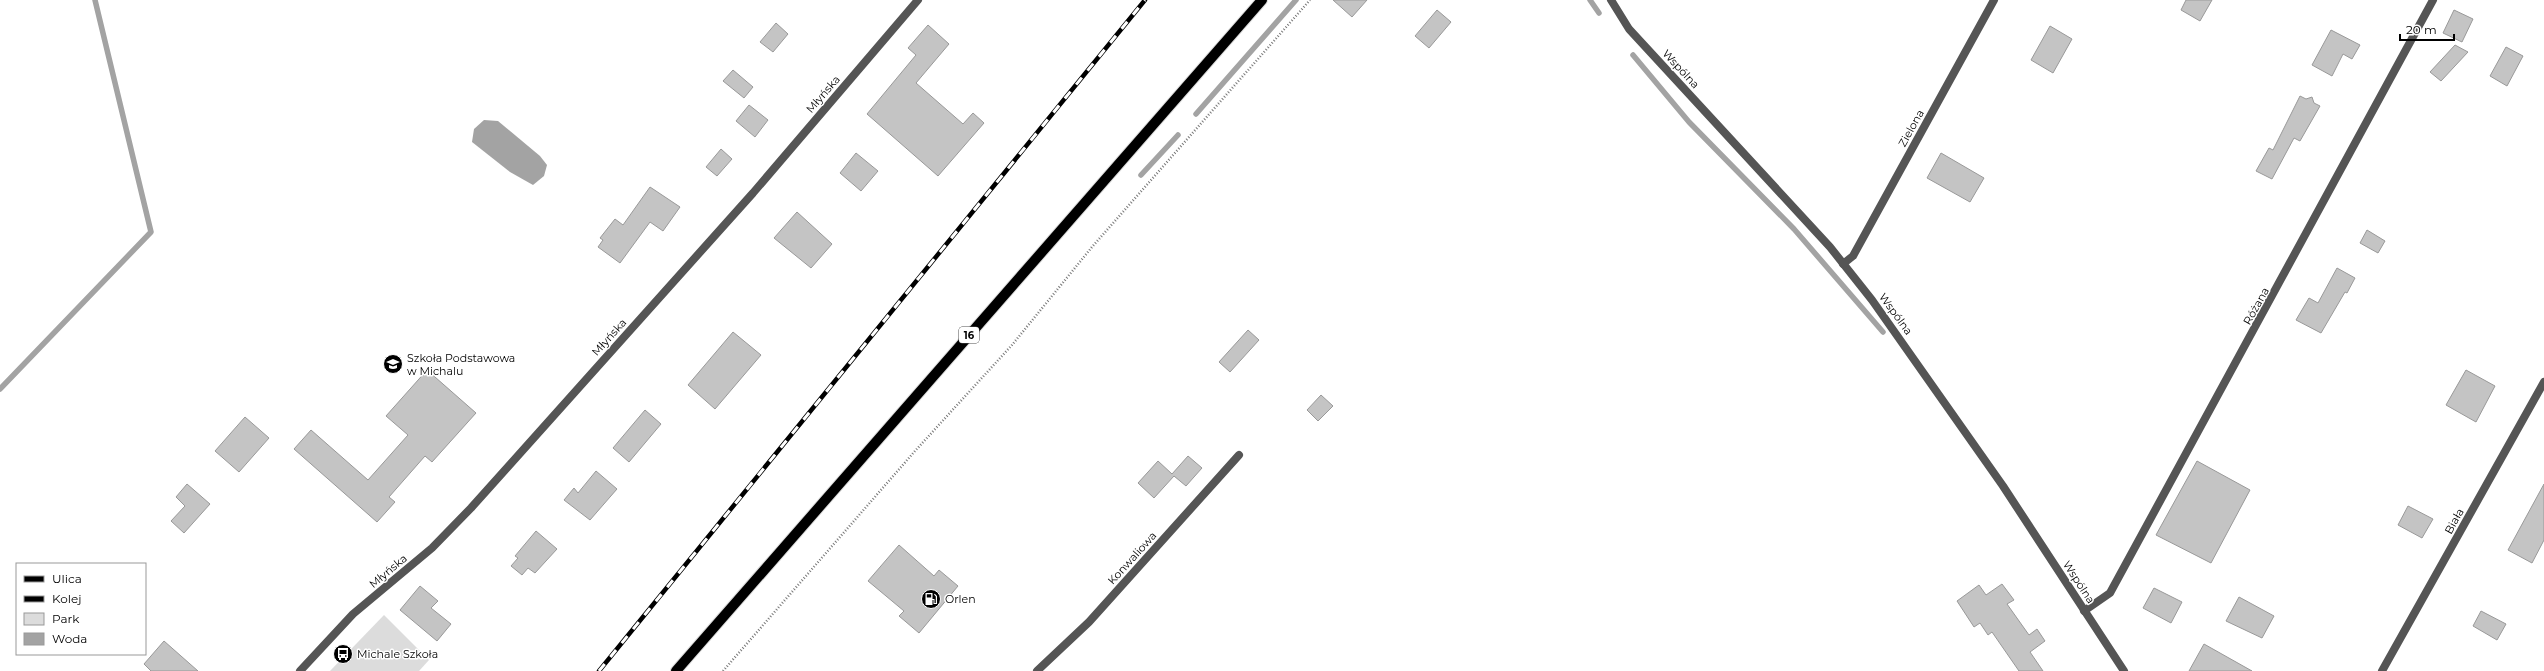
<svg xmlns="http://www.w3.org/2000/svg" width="2544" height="671" viewBox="0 0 2544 671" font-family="Montserrat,sans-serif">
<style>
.green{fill:#dcdcdc}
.water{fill:#a3a3a3}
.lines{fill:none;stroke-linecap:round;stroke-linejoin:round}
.stream{stroke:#a3a3a3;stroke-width:5.5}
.building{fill:#c4c4c4;stroke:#999}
.primary-casing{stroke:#dbdbdb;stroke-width:12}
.path{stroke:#777;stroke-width:2.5;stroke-dasharray:1 2;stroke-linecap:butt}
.service{stroke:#555;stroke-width:8}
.minor{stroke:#555;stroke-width:8}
.primary{stroke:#000;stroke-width:10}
.rail-casing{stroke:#000;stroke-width:4.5}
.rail{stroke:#fff;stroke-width:3;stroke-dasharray:9;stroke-linecap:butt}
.labels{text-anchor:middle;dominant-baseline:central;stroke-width:3;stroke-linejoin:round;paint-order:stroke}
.shield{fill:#fff;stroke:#4c4c4c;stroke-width:1}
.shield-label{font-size:10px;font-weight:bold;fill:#000}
.street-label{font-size:11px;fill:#000;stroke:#fff}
.poi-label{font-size:11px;fill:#000;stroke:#fff;text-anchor:start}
</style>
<rect width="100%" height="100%" fill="#fff"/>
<polygon class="green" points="384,615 429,660 419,671 330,671"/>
<polygon class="water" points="484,120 498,121 540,156 547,165 544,176 533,185 510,172 472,142 474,129"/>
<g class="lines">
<g class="stream">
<polyline points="1590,0 1599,13"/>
<polyline points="1633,55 1689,122 1794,229 1883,332"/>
<polyline points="1196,114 1296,0"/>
<polyline points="1141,175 1178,135"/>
<polyline points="0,389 151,232 95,0"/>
</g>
</g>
<g class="building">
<polygon points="1333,0 1367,0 1352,17"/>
<polygon points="2186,0 2212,0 2200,21 2181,10"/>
<polygon points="1437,10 1451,22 1429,48 1415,36"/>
<polygon points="2454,10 2473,19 2462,42 2443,33"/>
<polygon points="776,23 788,34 773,52 760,42"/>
<polygon points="928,25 949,44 916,83 963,124 973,113 984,123 938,176 867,114 916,55 908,48"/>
<polygon points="2050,26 2072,39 2053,73 2031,60"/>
<polygon points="2331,30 2360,45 2352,59 2343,54 2332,76 2312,65"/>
<polygon points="2455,45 2468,52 2441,81 2430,72"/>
<polygon points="2506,47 2523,56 2507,86 2490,76"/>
<polygon points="733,70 753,87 744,98 723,81"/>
<polygon points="2300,96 2306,99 2312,97 2314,103 2320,106 2300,141 2294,138 2272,179 2256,171 2269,148 2273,150"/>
<polygon points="749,105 768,120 755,137 736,121"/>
<polygon points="721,149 732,159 717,176 706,167"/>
<polygon points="856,153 878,171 861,191 840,173"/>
<polygon points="1941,153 1984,178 1970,202 1927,178"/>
<polygon points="650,187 680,207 663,231 650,222 620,263 598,247 603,240 600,238 615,219 623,225"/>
<polygon points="797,212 832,244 811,268 774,238"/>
<polygon points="2367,230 2385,241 2378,253 2360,243"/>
<polygon points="2337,268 2355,278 2347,293 2345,292 2321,333 2296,320 2309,298 2318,303"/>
<polygon points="1248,330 1259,340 1230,372 1219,362"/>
<polygon points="733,332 761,355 715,409 688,385"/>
<polygon points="427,370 476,413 432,462 425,456 389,497 395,502 377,522 294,449 311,430 368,480 408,435 386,416"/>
<polygon points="2466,370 2495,386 2476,422 2446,405"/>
<polygon points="1321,395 1333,406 1318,421 1307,410"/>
<polygon points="645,410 661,424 629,462 613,448"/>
<polygon points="245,417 269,438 239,472 215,451"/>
<polygon points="1188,456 1202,468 1186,486 1174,476 1154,498 1138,483 1158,461 1172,474"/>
<polygon points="2197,461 2250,490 2211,563 2156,535"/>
<polygon points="596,471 617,489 590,520 564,500 574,488 578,493"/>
<polygon points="187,484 210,504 184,533 171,521 185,506 176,497"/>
<polygon points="2544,484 2544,540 2532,563 2508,550"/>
<polygon points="2408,506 2433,519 2422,538 2398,525"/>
<polygon points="536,531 557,549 535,573 528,568 522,575 511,566 518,558 515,556"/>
<polygon points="899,545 934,576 939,570 958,586 919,633 899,616 904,611 868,581"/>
<polygon points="2002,584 2014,600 2007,604 2029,635 2037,629 2045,641 2030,652 2043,671 2019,671 1992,632 1988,635 1980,623 1974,627 1957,601 1979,585 1986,595"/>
<polygon points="420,586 438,601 431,608 451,624 437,641 400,610"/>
<polygon points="2154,588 2182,602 2171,623 2143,608"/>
<polygon points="2239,597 2274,616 2262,638 2226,621"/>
<polygon points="2481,611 2506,624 2497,640 2473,626"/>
<polygon points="164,641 198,671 151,671 144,664"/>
<polygon points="2204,644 2252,671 2189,671"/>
</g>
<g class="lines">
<g class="primary-casing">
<polyline id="primary" points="676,671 1262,0"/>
</g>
<polyline class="path" points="723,671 915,451 1012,345 1092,247 1310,0"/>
<polyline class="service" points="2382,671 2544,382"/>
<g class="minor">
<polyline points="1611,0 1629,29 1830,247 1872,300 2003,486 2124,671"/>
<polyline points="1843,264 1853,256 1994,0"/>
<polyline points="2084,611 2110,593 2433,0"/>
<polyline points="300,671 353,614 432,548 471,508 753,193 918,0"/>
<polyline points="1037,671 1089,622 1239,455"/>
</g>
<use href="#primary" class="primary"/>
<g class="rail-casing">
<polyline id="rail" points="599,671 1145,0"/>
</g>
<use href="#rail" class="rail"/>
</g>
<defs>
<g id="school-disc" transform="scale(1)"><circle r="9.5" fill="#000" stroke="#fff"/><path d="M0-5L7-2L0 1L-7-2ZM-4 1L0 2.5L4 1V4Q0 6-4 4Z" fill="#fff"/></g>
<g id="fuel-disc" transform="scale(1)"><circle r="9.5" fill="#000" stroke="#fff"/><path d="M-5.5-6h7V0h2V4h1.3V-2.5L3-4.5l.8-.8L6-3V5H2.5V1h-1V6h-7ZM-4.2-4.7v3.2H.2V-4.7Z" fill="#fff"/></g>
<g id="bus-disc" transform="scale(1)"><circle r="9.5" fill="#000" stroke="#fff"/><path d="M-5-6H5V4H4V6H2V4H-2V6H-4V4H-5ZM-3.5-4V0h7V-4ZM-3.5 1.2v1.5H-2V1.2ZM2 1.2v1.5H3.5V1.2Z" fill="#fff"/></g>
</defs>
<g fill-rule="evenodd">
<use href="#school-disc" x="393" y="364"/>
<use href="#fuel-disc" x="931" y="599"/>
<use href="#bus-disc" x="343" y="654"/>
</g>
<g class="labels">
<rect class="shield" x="959" y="327" width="20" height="16" rx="3"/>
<g class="shield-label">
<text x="969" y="335">16</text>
</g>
<g class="street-label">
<text transform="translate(1681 69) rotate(47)">Wspólna</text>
<text transform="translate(823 94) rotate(-49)">Młyńska</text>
<text transform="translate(1911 128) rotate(-61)">Zielona</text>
<text transform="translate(2256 306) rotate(-61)">Różana</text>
<text transform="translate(1896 314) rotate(54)">Wspólna</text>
<text transform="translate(609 337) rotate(-48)">Młyńska</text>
<text transform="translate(2454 521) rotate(-61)">Biała</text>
<text transform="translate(1132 558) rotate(-48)">Konwaliowa</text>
<text transform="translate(388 571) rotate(-40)">Młyńska</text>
<text transform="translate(2079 582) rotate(57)">Wspólna</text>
</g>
<g class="poi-label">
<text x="407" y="358">Szkoła Podstawowa<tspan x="407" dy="13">w Michalu</tspan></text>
<text x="945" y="599">Orlen</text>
<text x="357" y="654">Michale Szkoła</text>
</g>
</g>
<rect x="16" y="563" width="130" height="92" fill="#ffffff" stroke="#999999"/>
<rect x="24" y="576" width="20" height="6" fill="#000000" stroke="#999999"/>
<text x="52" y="583" font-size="12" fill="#000000">Ulica</text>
<rect x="24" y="596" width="20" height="6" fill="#000000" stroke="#999999"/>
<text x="52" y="603" font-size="12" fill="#000000">Kolej</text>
<rect x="24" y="613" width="20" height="12" fill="#dcdcdc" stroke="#999999"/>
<text x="52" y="623" font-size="12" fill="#000000">Park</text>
<rect x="24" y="633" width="20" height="12" fill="#a3a3a3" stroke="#999999"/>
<text x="52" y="643" font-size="12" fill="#000000">Woda</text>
<path d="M2400 34v6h54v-6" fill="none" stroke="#000000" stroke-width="2"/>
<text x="2406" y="34" font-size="12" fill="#000000" stroke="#ffffff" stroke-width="3" paint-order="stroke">20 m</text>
</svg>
